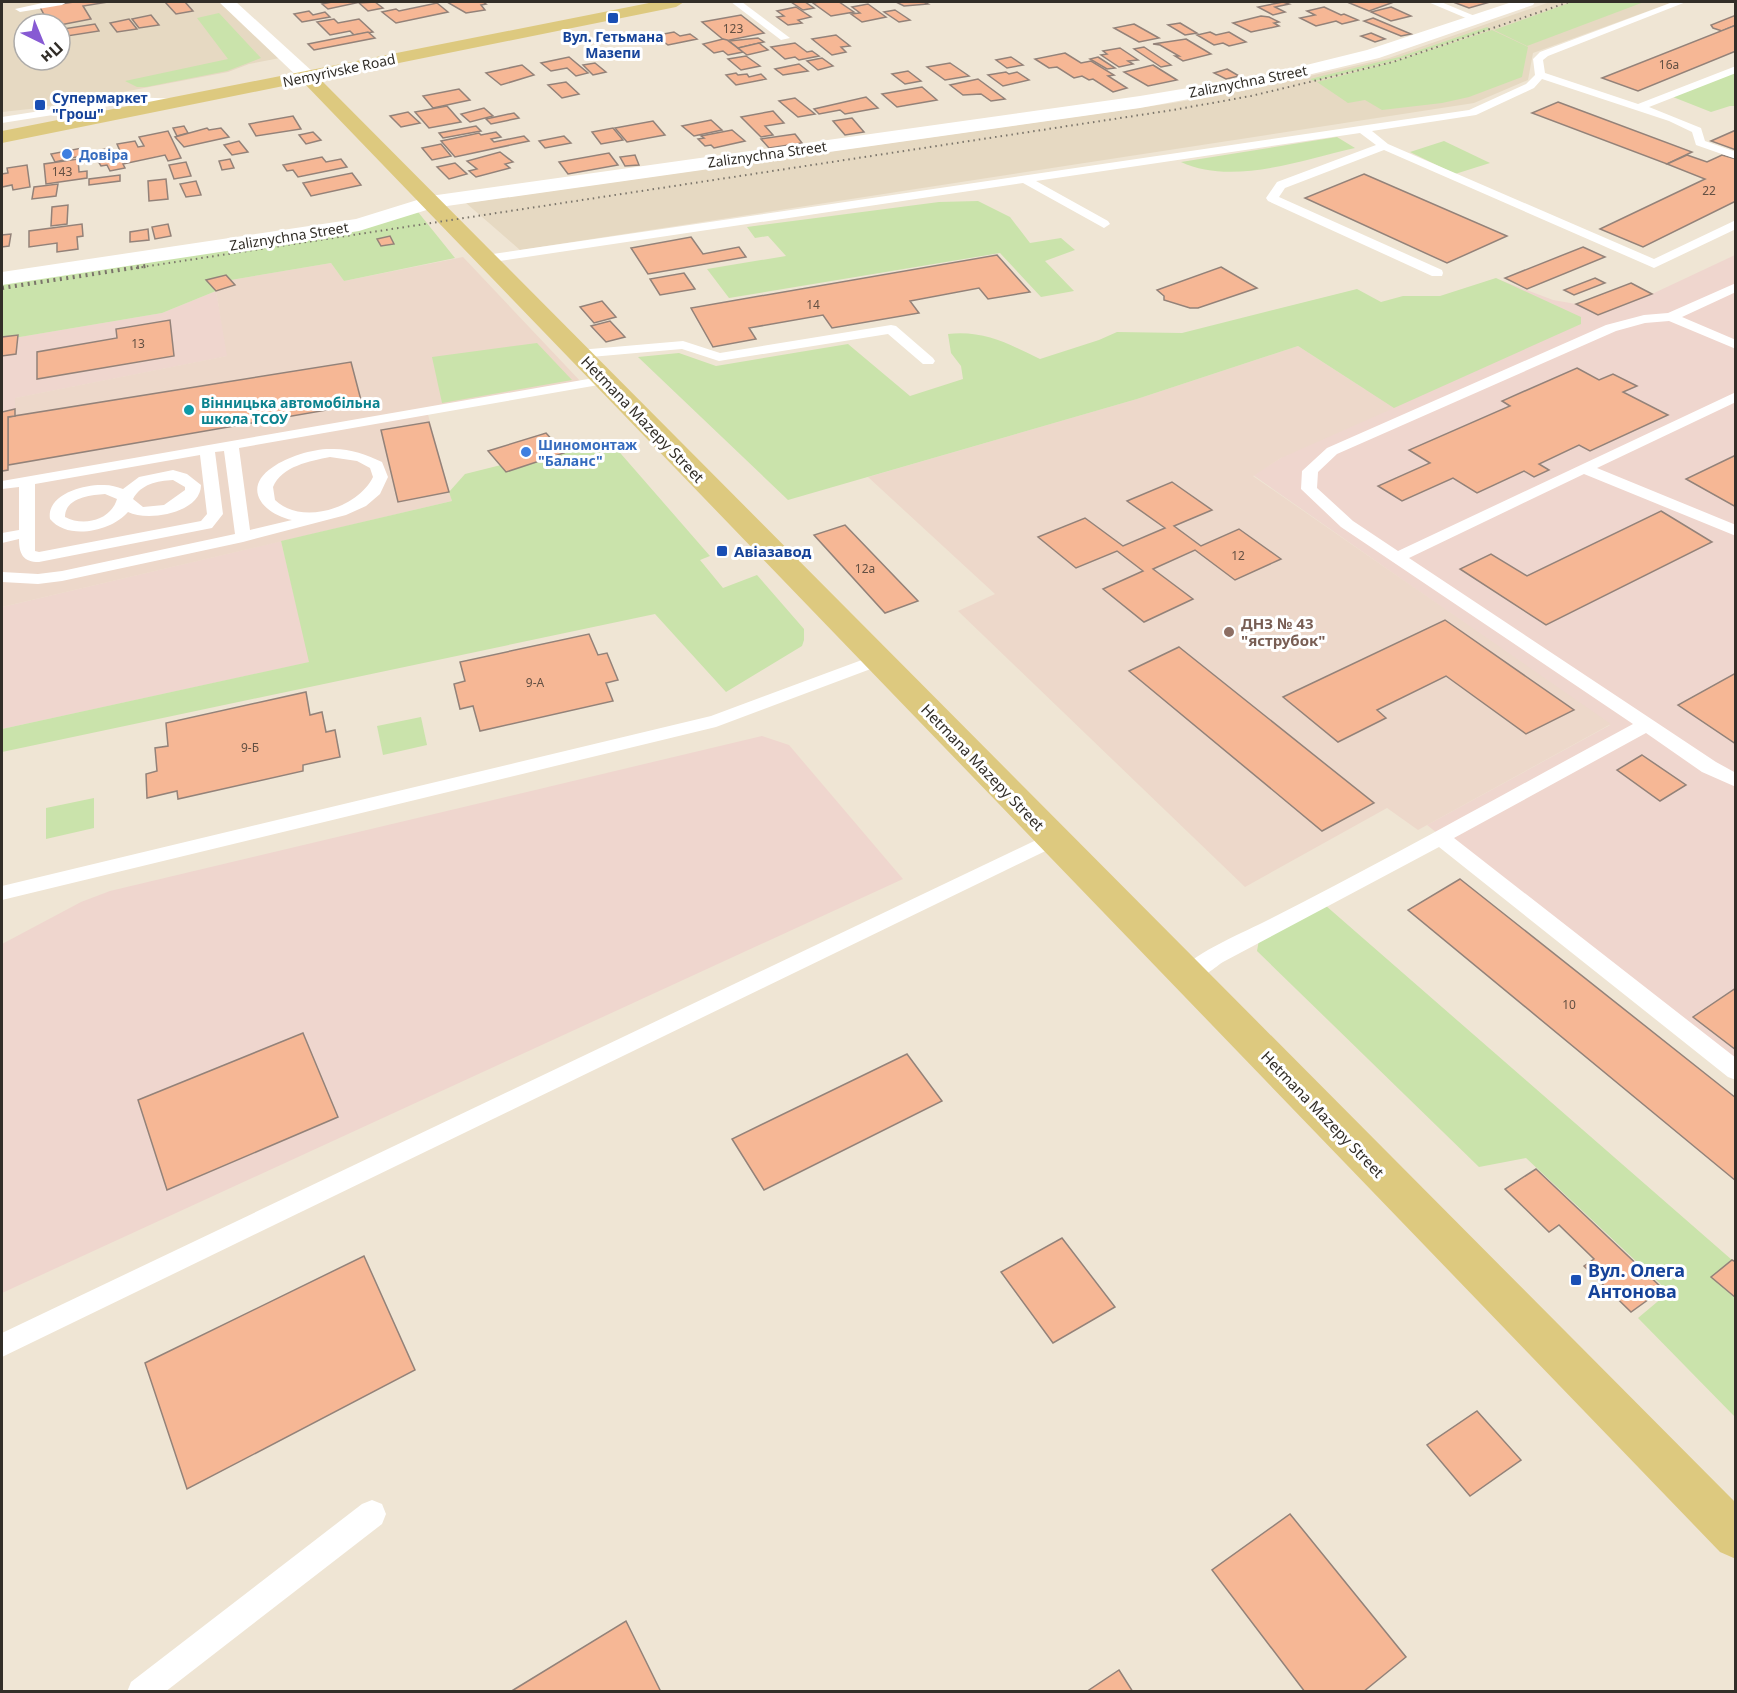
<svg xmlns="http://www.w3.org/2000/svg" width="1737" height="1693" viewBox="0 0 1737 1693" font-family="'Noto Sans',sans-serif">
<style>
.built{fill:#e6d9c2;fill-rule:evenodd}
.industrial{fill:#efd6ce}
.education{fill:#edd8ca}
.green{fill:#cae3ab}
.building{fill:#f6b795;stroke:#938279;stroke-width:1.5}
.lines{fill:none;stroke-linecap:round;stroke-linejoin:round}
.lane{fill:#fff;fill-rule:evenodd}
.street{fill:#fff;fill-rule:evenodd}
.secondary{fill:#fff;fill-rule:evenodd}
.primary{fill:#ddc97f;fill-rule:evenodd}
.rail-far1{stroke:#7a746a;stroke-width:2;stroke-dasharray:1.5 4;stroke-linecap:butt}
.rail{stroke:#7a746a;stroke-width:4;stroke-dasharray:2 4.5;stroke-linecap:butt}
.transit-dot{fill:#1a4fb4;stroke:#fff;stroke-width:2}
.shop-dot{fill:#3f7fe0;stroke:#fff;stroke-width:2}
.culture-dot{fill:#0f9aa8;stroke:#fff;stroke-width:2}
.education-dot{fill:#8d6e63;stroke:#fff;stroke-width:2}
.labels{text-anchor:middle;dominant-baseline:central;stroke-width:6;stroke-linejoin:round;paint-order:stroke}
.number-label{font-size:12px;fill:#635043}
.far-transit-label{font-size:14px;font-weight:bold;fill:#164399;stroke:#fff}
.far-street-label{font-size:14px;fill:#322e28;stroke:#fff}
.far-shop-label{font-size:14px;font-weight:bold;fill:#366cbe;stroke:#fff;text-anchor:start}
.far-culture-label{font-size:14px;font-weight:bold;fill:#0d838f;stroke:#fff;text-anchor:start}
.street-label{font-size:15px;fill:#322e28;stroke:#fff}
.transit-label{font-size:15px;font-weight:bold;fill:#164399;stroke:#fff;text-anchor:start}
.education-label{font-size:15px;font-weight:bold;fill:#785e54;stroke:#fff;text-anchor:start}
.near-transit-label{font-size:18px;font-weight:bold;fill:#164399;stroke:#fff;text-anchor:start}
</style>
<rect width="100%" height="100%" fill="#efe5d4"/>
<g class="built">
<path d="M2,2H227L285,57L249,64L228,72L39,108L2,112ZM24,24H60V60H24Z"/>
<polygon points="1550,2 1673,2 1533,53 1528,80 1474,103 520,250 466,203 1173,103 1248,90 1389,58"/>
</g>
<g class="industrial">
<polygon points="1735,255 1735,1071 1427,825 1610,725 1253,475 1281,458 1500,280 1553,300 1576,304 1652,294"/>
<polygon points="216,291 228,356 16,398 15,409 2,412 2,340 162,313"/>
<polygon points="281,541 310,662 2,729 2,607"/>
<polygon points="762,736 789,745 903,879 2,1293 2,944 81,902 110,891"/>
</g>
<g class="education">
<polygon points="463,257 583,384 427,411 452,501 2,607 2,412 15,409 15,398 227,356 216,291 235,285 231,280 331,263 344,281"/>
<polygon points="1298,346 1394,408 1281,458 1253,476 1611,724 1418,830 1387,808 1245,887 958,611 995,594 868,477 1137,399"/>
</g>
<g class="green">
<polygon points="1572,2 1644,2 1527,46 1494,30"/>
<polygon points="219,13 261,58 227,71 146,87 137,87 125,81 228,59 197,18"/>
<polygon points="1487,27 1491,29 1390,62 1314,81 1310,79 1399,57"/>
<polygon points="1492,30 1528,47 1522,77 1469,97 1442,103 1382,110 1365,100 1348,103 1317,82 1393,62"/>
<polygon points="1735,71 1735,106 1730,106 1711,112 1673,97"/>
<path d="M1337,137L1355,148C1302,160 1232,186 1181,162Z"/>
<polygon points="1444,141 1490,163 1455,174 1410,152"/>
<polygon points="978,201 1010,217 1030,243 1061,238 1075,250 1045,261 1074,291 1041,297 1000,253 729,298 707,269 786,256 768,236 755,238 747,227 939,202"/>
<polygon points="414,207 455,258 344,281 331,263 231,280 225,275 207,280 216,291 162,313 2,340 2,279 359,225"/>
<path d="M1496,278L1581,317V324L1394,408L1298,346L1137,399L788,500L638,357L679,353L716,366L848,344L910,396L963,379L961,366L951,353L948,334C984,330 1009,344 1040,359L1099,340L1117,332L1182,333L1357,289L1381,302L1403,296H1440Z"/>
<polygon points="537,343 572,380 442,403 432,357"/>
<polygon points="615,447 710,556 700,560 723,588 757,575 804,629 804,640 802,646 726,692 655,614 2,752 2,729 309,662 281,541 452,501 449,492 465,474 501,465 506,472 564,453"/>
<polygon points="421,717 427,745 383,755 377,726"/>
<polygon points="94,798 94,828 46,839 46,808"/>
<polygon points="1325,905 1732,1260 1712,1277 1735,1298 1735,1417 1638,1318 1669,1292 1526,1158 1479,1167 1257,951 1259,940"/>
</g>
<g class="building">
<polygon points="74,2 108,2 83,6 91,19 60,25 49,24 40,7"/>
<polygon points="165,2 185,2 193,11 176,14"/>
<polygon points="332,2 354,2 356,3 328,9 322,4"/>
<polygon points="375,2 383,8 368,11 359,3"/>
<polygon points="447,2 483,2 486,4 481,5 485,10 466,13"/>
<polygon points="791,2 805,2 814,8 803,10"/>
<polygon points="820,2 839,2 854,12 831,16 813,3"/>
<polygon points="896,2 924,2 928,4 904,6"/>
<polygon points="1283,2 1289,4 1275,7 1285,12 1273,15 1258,7"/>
<polygon points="1347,2 1394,2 1369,11"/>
<polygon points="1453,2 1490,2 1469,8"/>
<polygon points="437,3 448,12 396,23 382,12 396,9 399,11"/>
<polygon points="868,4 886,17 862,22 851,14 860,13 852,7"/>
<polygon points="796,7 811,17 798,20 802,23 788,25 777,17 784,16 777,11"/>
<polygon points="1324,7 1341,15 1344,14 1358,20 1342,24 1336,21 1316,26 1300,18 1315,15 1307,11"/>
<polygon points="1391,7 1411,16 1391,21 1371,12"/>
<polygon points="895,10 910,20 899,22 884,12"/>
<polygon points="309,11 313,15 325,12 330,17 302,22 294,14"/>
<polygon points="151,15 159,25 139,28 132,19"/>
<polygon points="741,15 764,33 725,41 702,22"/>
<polygon points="1736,15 1736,25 1722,31 1713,28 1711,25"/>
<polygon points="1261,16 1269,17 1279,22 1274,23 1279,26 1251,32 1233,23"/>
<polygon points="1373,18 1411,34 1401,36 1364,21"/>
<polygon points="129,19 137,29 117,32 110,23"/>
<polygon points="334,19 338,23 359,19 373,32 354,35 350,31 330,35 317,22"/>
<polygon points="1180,23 1197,33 1185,35 1168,25"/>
<polygon points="95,24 99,31 67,36 63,29"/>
<polygon points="1134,24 1159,38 1139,42 1114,28"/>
<polygon points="1736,25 1736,51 1638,91 1602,78"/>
<polygon points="368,32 375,38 314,50 308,44"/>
<polygon points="674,32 680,36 690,34 697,39 668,45 664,42 656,44 648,37"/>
<polygon points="1210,32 1216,35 1229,32 1246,42 1229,46 1223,43 1214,45 1197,35"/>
<polygon points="1371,33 1385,39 1375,42 1361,36"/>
<polygon points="836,35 850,46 841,47 846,52 832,55 812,39"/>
<polygon points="758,38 764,42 738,48 729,41"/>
<polygon points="723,39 727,40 743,52 728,55 723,51 714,53 703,44"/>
<polygon points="1186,39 1211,54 1183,61 1175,56 1179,56 1160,45 1153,44"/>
<polygon points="759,43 768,50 747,55 738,48"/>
<polygon points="795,43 807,52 812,51 819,56 799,60 795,57 785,59 771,47"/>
<polygon points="1144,47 1171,65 1161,67 1134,49"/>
<polygon points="1120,48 1138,60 1128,61 1133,64 1119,67 1101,55 1107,54 1103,51"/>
<polygon points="1065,53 1081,63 1091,61 1114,75 1108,76 1127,88 1113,92 1093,79 1089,80 1082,76 1074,78 1057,67 1049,68 1035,59"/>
<polygon points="746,56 760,66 741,70 728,59"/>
<polygon points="569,57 588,73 576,76 567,68 551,71 541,63"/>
<polygon points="1011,57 1023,65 1007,68 996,60"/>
<polygon points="1098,57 1115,68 1107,69 1090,59"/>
<polygon points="822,58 833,66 818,70 807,61"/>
<polygon points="595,63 606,72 593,75 583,65"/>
<polygon points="950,63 969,76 945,80 927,67"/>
<polygon points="799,64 808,71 783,75 775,69"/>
<polygon points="522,65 534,75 501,85 486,73"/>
<polygon points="1153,65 1177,80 1148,86 1124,72"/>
<polygon points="1227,69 1239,76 1226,79 1214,73"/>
<polygon points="908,71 921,81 905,84 892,74"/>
<polygon points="1006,72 1009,74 1017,72 1029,80 1003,86 988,75"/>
<polygon points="736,73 738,75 747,74 749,77 761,74 766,79 736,85 726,75"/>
<polygon points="978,79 1005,99 991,101 981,94 963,95 950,85"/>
<polygon points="566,82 579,94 562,98 548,85"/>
<polygon points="922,87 937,100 897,107 882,94"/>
<polygon points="459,89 470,100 433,108 423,96"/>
<polygon points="866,97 878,108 845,114 840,110 819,114 814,109"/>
<polygon points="795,98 815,114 798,117 779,101"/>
<polygon points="1558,102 1692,152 1667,164 1532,113"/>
<polygon points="447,106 461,122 429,128 415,112"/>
<polygon points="484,108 493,116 470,122 461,114"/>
<polygon points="773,111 784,123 765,126 773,135 761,137 741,117"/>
<polygon points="408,112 420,123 401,127 390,116"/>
<polygon points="514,113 519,118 491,124 486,119"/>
<polygon points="293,116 301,129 256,136 249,124"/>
<polygon points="852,118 864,132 845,135 833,121"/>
<polygon points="711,120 722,130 694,136 682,126"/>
<polygon points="653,121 665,135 627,142 615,128"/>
<polygon points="184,126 188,133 177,136 173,128"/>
<polygon points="476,126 481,131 443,138 439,133"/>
<polygon points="207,128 209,130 221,128 229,137 184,147 175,137"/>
<polygon points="613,128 623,140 601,144 592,132"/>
<polygon points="732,130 745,141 714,148 711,145 705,146 698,139 704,138 701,136"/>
<polygon points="1736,130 1736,150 1711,141"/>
<polygon points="168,131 181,158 168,161 165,155 123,164 125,168 110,171 107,165 101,166 96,158 100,157 96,151 110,148 113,152 120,151 117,144 135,141 138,147 144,146 139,137"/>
<polygon points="313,132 321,140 306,144 299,135"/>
<polygon points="496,132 501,137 491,139 494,142 524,136 529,141 455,157 441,141 479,133 481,135"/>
<polygon points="795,134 802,143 769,148 761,139"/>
<polygon points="564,136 571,143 545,148 539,141"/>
<polygon points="239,141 248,152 232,155 224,145"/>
<polygon points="441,144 451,156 432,160 422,148"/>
<polygon points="82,148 85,155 55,162 51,154"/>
<polygon points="500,152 513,162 505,164 510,168 476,177 469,171 477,169 467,161"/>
<polygon points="609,153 618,165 568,174 559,162"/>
<polygon points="635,155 639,165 625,166 620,157"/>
<polygon points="1687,155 1707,162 1722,155 1736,159 1736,201 1643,247 1600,229 1705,179 1667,164"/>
<polygon points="322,157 326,162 341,159 347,167 298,177 293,170 287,171 283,165"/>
<polygon points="78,159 79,172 87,171 87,178 46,184 44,164"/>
<polygon points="230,159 234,168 222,170 219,161"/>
<polygon points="186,162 191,176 174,179 169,165"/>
<polygon points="455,163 467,174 449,179 437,167"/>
<polygon points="27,165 30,187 13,190 12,185 2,187 2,174 8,173 7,168"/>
<polygon points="352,173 361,185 311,196 303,183"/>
<polygon points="1364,174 1507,236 1447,263 1305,198"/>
<polygon points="120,175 120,181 89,185 89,179"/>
<polygon points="166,179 168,199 149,201 148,181"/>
<polygon points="196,181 201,195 186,197 180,184"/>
<polygon points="58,184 56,196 32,199 34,187"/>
<polygon points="68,205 67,224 51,226 52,207"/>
<polygon points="82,224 83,236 77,237 78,249 57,252 57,243 29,247 29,231"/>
<polygon points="168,224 171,236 155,239 152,227"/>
<polygon points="148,229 149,240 130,242 130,232"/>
<polygon points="11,234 9,246 2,247 2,235"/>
<polygon points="390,236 394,244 381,246 377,239"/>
<polygon points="691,237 703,254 739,247 746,257 648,274 631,248"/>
<polygon points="1583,247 1605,257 1527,289 1505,278"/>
<polygon points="997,255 1030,292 988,299 979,288 910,301 919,313 832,328 823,315 749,328 756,339 713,347 691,308"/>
<polygon points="1221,267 1257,288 1198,308 1190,308 1164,300 1164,296 1157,290"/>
<polygon points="684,273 695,289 660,295 650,279"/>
<polygon points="226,275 235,285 216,291 206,280"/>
<polygon points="1595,278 1605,283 1574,295 1564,290"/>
<polygon points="1631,283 1652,294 1598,315 1576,304"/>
<polygon points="602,301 616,317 594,323 580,307"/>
<polygon points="170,320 174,356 37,379 37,352 117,338 116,329"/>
<polygon points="610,321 625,337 606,342 591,326"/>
<polygon points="18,335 16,354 2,356 2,337"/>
<polygon points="351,362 362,404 8,465 8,417"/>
<polygon points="1577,368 1599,380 1613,374 1637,386 1623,392 1668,415 1590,451 1579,445 1539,464 1549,470 1534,477 1524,471 1477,493 1453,478 1402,501 1378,486 1430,463 1409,450 1510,406 1502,401"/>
<polygon points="15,409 15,416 8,417 8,470 2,471 2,412"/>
<polygon points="429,422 449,492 398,502 381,430"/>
<polygon points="546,433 564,453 506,472 488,451"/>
<polygon points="1736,455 1736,507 1686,479"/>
<polygon points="1172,482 1212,510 1174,526 1201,546 1239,529 1281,559 1235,580 1195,550 1153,569 1193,599 1144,622 1103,589 1143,571 1117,551 1076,568 1038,537 1085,518 1123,546 1165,528 1127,501"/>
<polygon points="1661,511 1712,542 1546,625 1460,569 1491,554 1527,576"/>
<polygon points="845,525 918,601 885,613 814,535"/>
<polygon points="1445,620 1574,710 1526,734 1446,676 1377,710 1386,718 1338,742 1283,697"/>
<polygon points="589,634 598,655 607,653 618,680 606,683 613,701 480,731 473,706 460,709 454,684 465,681 460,662"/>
<polygon points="1179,647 1374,803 1322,831 1129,671"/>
<polygon points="1734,674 1736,675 1736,744 1678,705"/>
<polygon points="306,692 310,715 322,712 326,732 335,730 340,757 303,765 303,771 178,799 177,791 147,798 146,774 157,771 155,748 168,746 166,723"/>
<polygon points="1642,755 1686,785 1660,801 1617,770"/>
<polygon points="1460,879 1736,1098 1736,1181 1408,910"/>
<polygon points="1736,988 1736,1050 1693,1017"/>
<polygon points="303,1033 338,1117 167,1190 138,1100"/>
<polygon points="907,1054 942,1101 764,1190 732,1139"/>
<polygon points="1536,1169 1663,1289 1631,1312 1584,1266 1594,1259 1559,1225 1549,1232 1505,1189"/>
<polygon points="1062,1238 1115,1307 1053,1343 1001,1272"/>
<polygon points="364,1256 415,1370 187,1489 145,1363"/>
<polygon points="1732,1260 1736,1262 1736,1298 1711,1277"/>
<polygon points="1477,1411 1521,1460 1470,1496 1427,1445"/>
<polygon points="1290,1514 1406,1657 1363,1692 1305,1692 1212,1570"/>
<polygon points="626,1621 661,1692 510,1692"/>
<polygon points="1119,1670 1133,1692 1086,1692"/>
</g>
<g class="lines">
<g class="lane">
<polygon points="47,2 67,2 62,5 20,12 15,9"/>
<polygon points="731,2 742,2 790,38 781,40"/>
<polygon points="1428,2 1441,2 1482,19 1473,21"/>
<polygon points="1673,2 1686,2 1548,56 1543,60 1545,73 1638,104 1736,66 1736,73 1649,107 1701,128 1705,141 1736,152 1736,159 1696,145 1692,132 1669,121 1542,79 1534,88 1476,115 1372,131 1388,144 1654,259 1736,220 1736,229 1654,268 1384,150 1285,188 1279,197 1442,270 1443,273 1442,276 1432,276 1268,201 1266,198 1277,182 1376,145 1360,133 1036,181 1108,221 1110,224 1104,228 1023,183 486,263 480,259 486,255 1469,110 1526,84 1535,75 1533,59 1540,52"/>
<polygon points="129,97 182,99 187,102 182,105 129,103 2,123 2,117"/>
<path d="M1736,283V292L1682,317L1736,340V349L1669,321L1645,323L1616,331L1337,454L1318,472L1317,488L1353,521L1398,551L1736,392V402L1597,468L1736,525V536L1584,474L1409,558L1716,762L1736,773V787L1702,772L1646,733L1454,838L1736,1058V1080L1728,1077L1439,847L1223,962C1211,970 1195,986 1180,981L1177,975C1186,957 1242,933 1262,923C1387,860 1509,791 1633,724L1341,527L1301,489L1302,471L1327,448L1606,325L1644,315L1668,313Z"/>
<polygon points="891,325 896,326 933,358 935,361 933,364 923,364 888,334 719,361 682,349 579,358 572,354 579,350 683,341 720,353"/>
<path d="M605,376L610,377L612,380L610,383L239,448L250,530L292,520C263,514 241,488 273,467C287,457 312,449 330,449C348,448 366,454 382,462L388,477L380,494L366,506L346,515L243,542L62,581L38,584L2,582V572L38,574L62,571L235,534L224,451L215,452L223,514L212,528L39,562C23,562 19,554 19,539L2,543V533L19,530V487L2,489V481ZM200,455L207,514L201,521L39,552L35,551V484ZM330,457L357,461L370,468L373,477C358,508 302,526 275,500L273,487C282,466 310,461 330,457Z"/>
<path d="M173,470L187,474L201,485C201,513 148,522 128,512C112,531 68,541 50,519C46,494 85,484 104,485C111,485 117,487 123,489L139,477ZM173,480L185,487V490L164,505L143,507L133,499C141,484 157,481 173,480ZM105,494L117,499C111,520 84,527 65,517C65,498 90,495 105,494Z"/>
<polygon points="878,654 884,656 887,660 884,664 716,727 2,900 2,886 711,716"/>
<polygon points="1053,832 1060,834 1063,839 1060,844 2,1357 2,1333"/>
<polygon points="372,1500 382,1504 386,1514 382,1524 165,1692 127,1692 131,1682 362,1504"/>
</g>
<polygon class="street" points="1512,2 1535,2 1533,5 1379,58 1266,85 1140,108 433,208 359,231 2,285 2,272 356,219 430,196 1140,96 1266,75 1367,50"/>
<polygon class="secondary" points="219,2 236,2 313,72 316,76 313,80 301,80"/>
<polygon class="primary" points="654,2 684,2 676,7 320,79 1736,1503 1736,1559 1720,1552 303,82 2,143 2,131"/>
<polyline class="rail-far1" points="136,268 1173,110 1251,96 1393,62 1569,2"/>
<polyline class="rail" points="2,288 146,266"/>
</g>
<g class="transit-dot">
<rect x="607" y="12" width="12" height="12" rx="3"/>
<rect x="34" y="99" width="12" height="12" rx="3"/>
<rect x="716" y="545" width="12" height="12" rx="3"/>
<rect x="1570" y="1274" width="12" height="12" rx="3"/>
</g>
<g class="shop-dot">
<circle cx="67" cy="154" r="6"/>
<circle cx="526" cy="452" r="6"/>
</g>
<circle class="culture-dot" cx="189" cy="410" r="6"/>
<circle class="education-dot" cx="1229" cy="632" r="6"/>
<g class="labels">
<g class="number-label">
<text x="733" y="28">123</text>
<text x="1669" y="64">16а</text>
<text x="62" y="171">143</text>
<text x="1709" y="190">22</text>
<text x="813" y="304">14</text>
<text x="138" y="343">13</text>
<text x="1238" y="555">12</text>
<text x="865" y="568">12а</text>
<text x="535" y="682">9-А</text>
<text x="250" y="747">9-Б</text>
<text x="1569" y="1004">10</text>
</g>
<g class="far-transit-label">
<text x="613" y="36">Вул. Гетьмана<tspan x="613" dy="16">Мазепи</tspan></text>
<text x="52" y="97" text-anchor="start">Супермаркет<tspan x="52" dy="16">"Грош"</tspan></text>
</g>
<g class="far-street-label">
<text transform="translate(339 70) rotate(-12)">Nemyrivske Road</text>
<text transform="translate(1248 81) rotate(-11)">Zaliznychna Street</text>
<text transform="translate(767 154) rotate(-8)">Zaliznychna Street</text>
<text transform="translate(289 236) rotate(-9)">Zaliznychna Street</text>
</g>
<g class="far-shop-label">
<text x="79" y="154">Довіра</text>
<text x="538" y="444">Шиномонтаж<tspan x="538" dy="16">"Баланс"</tspan></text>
</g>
<g class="far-culture-label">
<text x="201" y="402">Вінницька автомобільна<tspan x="201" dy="16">школа ТСОУ</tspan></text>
</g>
<g class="street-label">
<text transform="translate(643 419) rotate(46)">Hetmana Mazepy Street</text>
<text transform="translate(983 767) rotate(46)">Hetmana Mazepy Street</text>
<text transform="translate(1323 1114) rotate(46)">Hetmana Mazepy Street</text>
</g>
<g class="transit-label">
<text x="734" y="551">Авіазавод</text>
</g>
<g class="education-label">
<text x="1241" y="623">ДНЗ № 43<tspan x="1241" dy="17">"яструбок"</tspan></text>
</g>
<g class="near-transit-label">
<text x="1588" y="1270">Вул. Олега<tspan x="1588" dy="21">Антонова</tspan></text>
</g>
</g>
<rect width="1737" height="1693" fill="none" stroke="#322e28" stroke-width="6"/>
<g transform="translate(42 42) rotate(137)"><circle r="28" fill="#ffffff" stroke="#adaba9" stroke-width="1.5"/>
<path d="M0-4.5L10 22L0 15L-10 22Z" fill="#875ad3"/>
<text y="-9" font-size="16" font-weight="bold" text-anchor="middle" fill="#322e28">Пн</text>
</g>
</svg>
